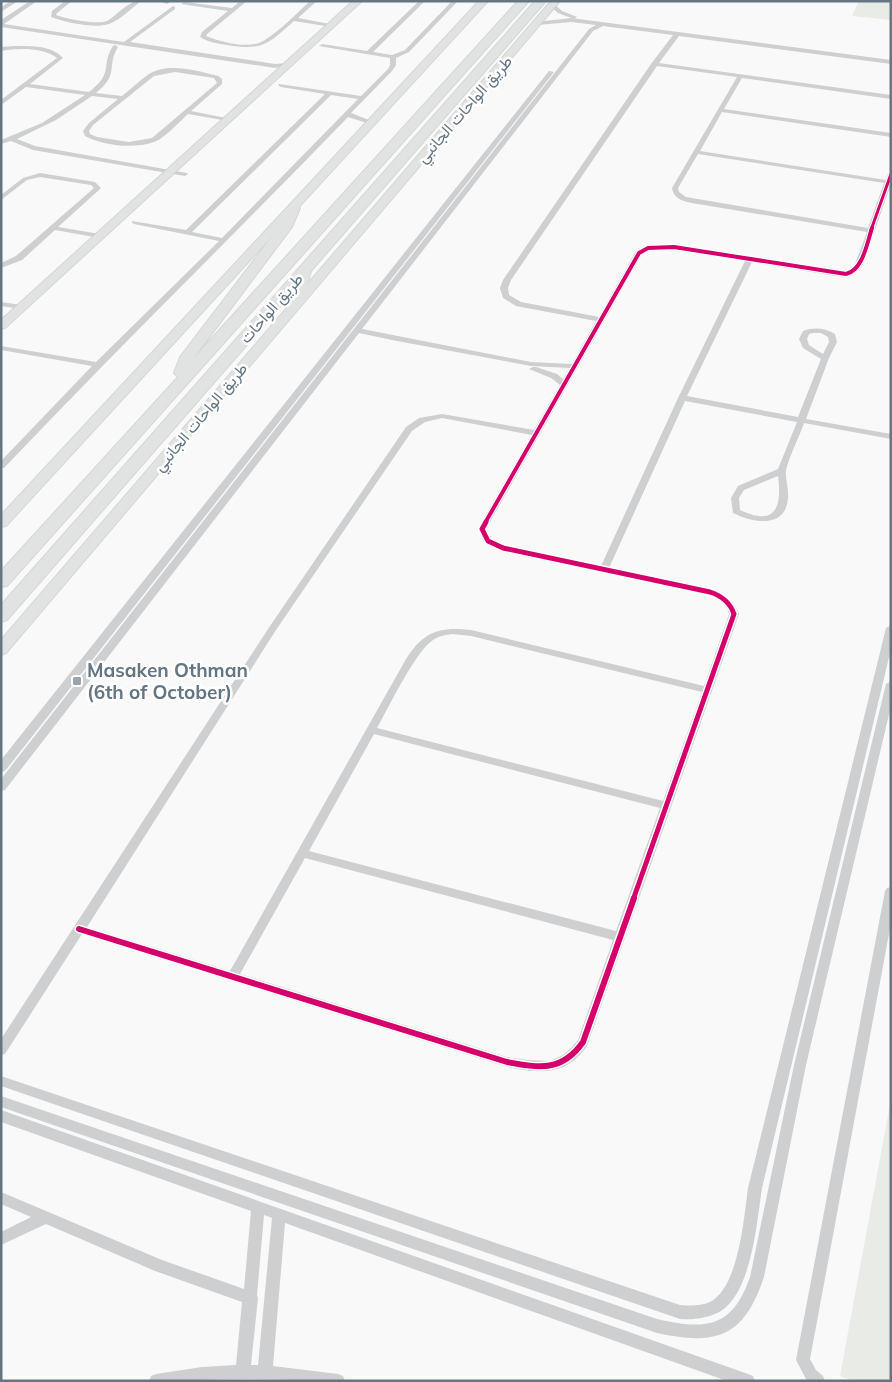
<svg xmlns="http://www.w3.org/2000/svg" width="892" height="1382" viewBox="0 0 892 1382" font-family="Mulish,Vazirmatn,sans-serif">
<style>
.green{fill:#e8ebe6}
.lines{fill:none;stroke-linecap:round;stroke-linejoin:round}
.secondary-casing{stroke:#d5d6d7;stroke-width:2}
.highway-casing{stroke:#d5d6d6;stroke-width:2}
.street{fill:#cecfd0;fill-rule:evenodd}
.secondary{fill:#e1e2e2;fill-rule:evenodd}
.highway{fill:#e1e2e2;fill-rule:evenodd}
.cycleway-far3-casing{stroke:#fff;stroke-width:5}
.cycleway-far2-casing{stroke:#fff;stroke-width:6}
.cycleway-far1-casing{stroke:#fff;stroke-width:8}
.cycleway-casing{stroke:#fff;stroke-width:9}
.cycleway-far3{stroke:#d6006c;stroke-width:3}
.cycleway-far2{stroke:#d6006c;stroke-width:4}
.cycleway-far1{stroke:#d6006c;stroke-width:5}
.cycleway{stroke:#d6006c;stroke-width:6}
.poi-dot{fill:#99a4ac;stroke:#fff;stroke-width:2}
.labels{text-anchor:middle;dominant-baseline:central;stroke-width:5;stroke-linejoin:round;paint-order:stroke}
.far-street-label{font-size:16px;fill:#657683;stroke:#fff}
.poi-label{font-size:19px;font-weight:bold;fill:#657683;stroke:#fff;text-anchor:start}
</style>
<rect width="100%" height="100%" fill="#f9f9f9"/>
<g class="green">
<polygon points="859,1 891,1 891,20 852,16"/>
<polygon points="891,1099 891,1381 854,1381 840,1376"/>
</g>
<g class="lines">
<g class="secondary-casing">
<g id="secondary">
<polygon points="353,1 362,1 5,328 1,329 1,320"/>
<polygon points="479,1 488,1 6,526 1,527 1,515"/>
<polygon points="551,1 560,1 6,653 1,655 1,640"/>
</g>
</g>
<g class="highway-casing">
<g id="highway">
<polygon points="518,1 529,1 7,586 1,587 1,571 178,377 174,373 180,357 280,226 290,205 294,204 300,208 292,227 193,359"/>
<polygon points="535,1 546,1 311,271 302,305 292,305 290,302 293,292 7,620 1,622 1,605"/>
</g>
</g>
<g class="street">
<polygon points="11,1 18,1 1,12 1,7"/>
<polygon points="30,1 37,1 4,24 124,42 173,6 175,7 175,9 130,42 275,64 287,63 290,65 275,68 1,27 1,20"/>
<path d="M65,1H72L57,13L56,15C66,19 98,25 107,21C118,15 127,1 141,1C131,9 117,23 105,25C93,28 63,22 51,17L52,11Z"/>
<polygon points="158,1 169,1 170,2 167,4"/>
<path d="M240,1H247L207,34L206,36C221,42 244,48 259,43C274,37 298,12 310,1H317L298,18L335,25L332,27L294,21C268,44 263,51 227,45C218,44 208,42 200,37L202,32L228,11L181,4L184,2L232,8Z"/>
<path d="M419,1H425L373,52L392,55L405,50L452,1H458L409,52L396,58V65L392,71L351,113L374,122V124H370L348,117C234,235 117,349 4,468H1V461L92,366L1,350V346L96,362L219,241L134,224L132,223V221L186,230L325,94L281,87L278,85L279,84L361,96L388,69L390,65V58L319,46L322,44L367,51ZM331,95L358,99L222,238L192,232Z"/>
<polygon points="550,4 554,4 562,11 577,17 574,19 558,13 550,6"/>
<path d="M571,18L891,60V64L679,36L659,63L891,95V99L742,78L724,109L891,133V137L722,112L700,151L886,180L888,174L891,172V184L863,264C856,275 848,277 836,276L752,262L687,396L798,417L821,359L803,348L799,339L803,331C815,327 824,328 835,334L837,342L829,358L806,419L891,434V439L804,423C800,435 788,459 786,471C785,479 789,489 788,498C786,529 753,523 733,513L731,498L738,486L778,469L797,422L685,401L609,568L713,590C726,594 734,601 739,614L587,1046C566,1076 541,1074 507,1067L82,934L5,1054L1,1055V1039L270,626L406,427L419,418L442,414L534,430L560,385L551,378L529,369L533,367H536L557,374L563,379L570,368L531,366L392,340L359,333L5,790L1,791V779L589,29L596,25L571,22L538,25L535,23L536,22ZM603,26L673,35L651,64L503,280L500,288L503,298L516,306L596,321L572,364L531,362L362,329L593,31ZM657,66L737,77L672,188C674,201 687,202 698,204L867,232L854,267L847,272H836L674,245L648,246L636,251L599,317L521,302L509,295L508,288L511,280ZM698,154L884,183L868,228L686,197L679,192L678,188ZM674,249L745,261L678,398L601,566L506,546L492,539L486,529L642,254L649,250ZM813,333H821L828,337L829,342L823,354L809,345L807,339L809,334ZM442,418L532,435L478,529L485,543L503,551L708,594C718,598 726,603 729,614L704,686L471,630C439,626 423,632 406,659L230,971L87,927L276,630L412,431L425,422ZM778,476C782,507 776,527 740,510L739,498L744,490ZM452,634L471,636L702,692L663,801L377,728C389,707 415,652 433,640C439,636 445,635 452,634ZM374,734L660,808L616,931L309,851ZM305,858L613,940L578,1040L571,1048L563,1055L550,1061L529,1060L507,1057L240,974Z"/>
<path d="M14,46C30,46 52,45 63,58L30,84L89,92C115,72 100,66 113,46L115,45L118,47C106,66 120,74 96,93L122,96C131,89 140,80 149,74C169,62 198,71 218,76L222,79V84L191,111L231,119L228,121L188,114C180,121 164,139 154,142C134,149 104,146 85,136L83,131L89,123L118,99L92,96L56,120L17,139L35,146L187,173L188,174L185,176L33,150L11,141L1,144V140L42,123L85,95L26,87L1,105V100L57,58C43,47 18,48 1,51V47ZM175,72L214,78L217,83L152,138L129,142L97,137L90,134L89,131L93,125L154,76Z"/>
<polygon points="549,71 554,72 5,771 1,772 1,760"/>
<polygon points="40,173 95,182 101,188 100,189 58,227 100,234 103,236 100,238 55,230 22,260 1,268 1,263 16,256 94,188 91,185 40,177 27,180 1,200 1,195 23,178"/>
<polygon points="1,302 21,305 25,307 21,309 1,306"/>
<path d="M891,625V649L762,1188C757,1221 752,1291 721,1311C709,1318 694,1320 680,1319L1,1086V1076L680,1305C690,1306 701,1306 710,1302C739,1287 744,1217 748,1188L886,628Z"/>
<path d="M891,681V706L806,1065L764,1277C744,1337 717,1346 657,1333L1,1107V1096L657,1319C705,1330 732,1329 750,1277L794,1065L886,684Z"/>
<polygon points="891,887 891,923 810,1359 816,1370 823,1376 825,1381 807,1381 796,1360 885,891 887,888"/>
<path d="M1,1110L748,1374L753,1376L755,1381H727L285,1223L273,1366L338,1374L343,1376L345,1381L247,1379L149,1381L151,1376L156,1374L202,1367L236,1365L242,1302L155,1271L46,1224L1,1245V1232L31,1217L1,1204V1192L162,1260L244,1289L251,1211L1,1122ZM264,1215L272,1218L258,1365H251L258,1298L257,1295Z"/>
</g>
<use href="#secondary" class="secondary"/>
<use href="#highway" class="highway"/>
<g class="cycleway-far3-casing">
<polyline id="cycleway-far3" points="871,230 891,174"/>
</g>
<g class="cycleway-far2-casing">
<path id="cycleway-far2" d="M485,523L639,253L648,248L674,247L846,274C863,270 867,243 872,228"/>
</g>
<g class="cycleway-far1-casing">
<path id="cycleway-far1" d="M486,522L482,529L488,541L503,548L710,592C722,596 730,602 734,614L633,900"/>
</g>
<g class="cycleway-casing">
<path id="cycleway" d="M79,929L507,1062C540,1068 562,1072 583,1042L634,898"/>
</g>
<use href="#cycleway-far3" class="cycleway-far3"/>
<use href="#cycleway-far2" class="cycleway-far2"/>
<use href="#cycleway-far1" class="cycleway-far1"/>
<use href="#cycleway" class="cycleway"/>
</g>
<rect class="poi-dot" x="72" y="676" width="10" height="10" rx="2.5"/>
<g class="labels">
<g class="far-street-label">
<text transform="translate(464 109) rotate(-49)">طريق الواحات الجانبي</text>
<text transform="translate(271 308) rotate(-49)">طريق الواحات</text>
<text transform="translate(200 417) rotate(-50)">طريق الواحات الجانبي</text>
</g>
<g class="poi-label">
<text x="87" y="670">Masaken Othman<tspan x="87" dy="22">(6th of October)</tspan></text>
</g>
</g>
<rect width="892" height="1382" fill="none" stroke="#657683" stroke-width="5"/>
</svg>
